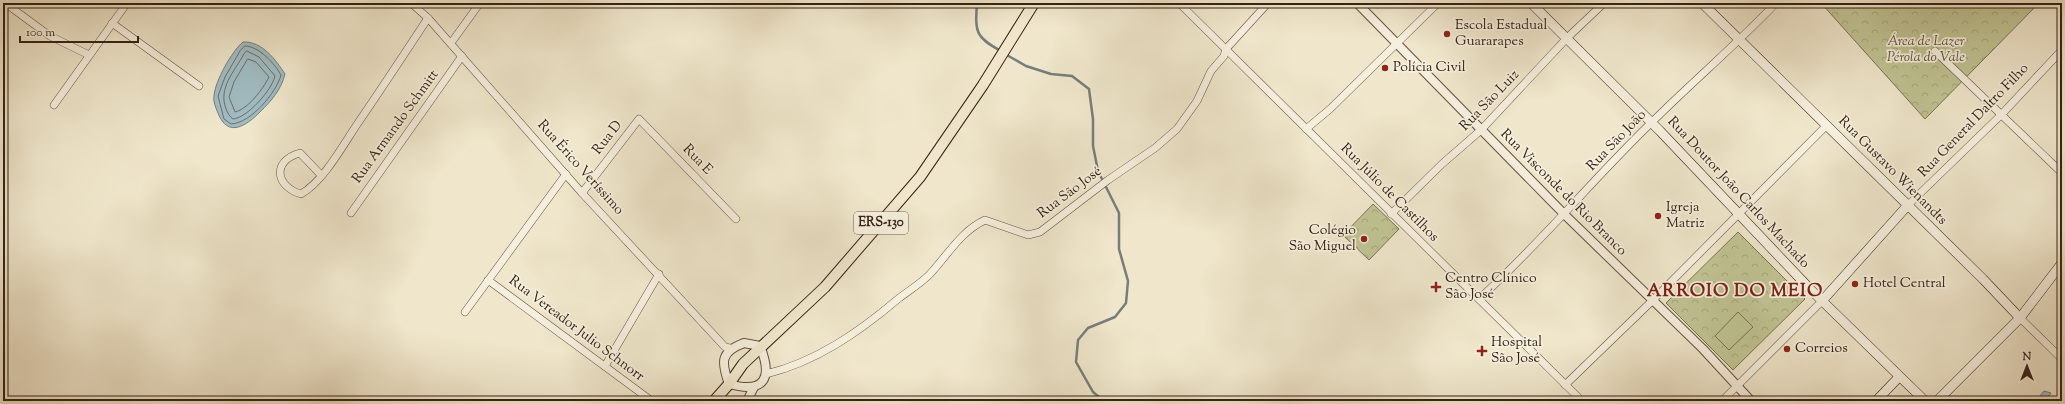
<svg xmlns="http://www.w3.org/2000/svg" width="2065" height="404" viewBox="0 0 2065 404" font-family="'Sorts Mill Goudy',serif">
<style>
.forest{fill:url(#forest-crowns);stroke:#7b7254}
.garden{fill:#c0c393;stroke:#7b7254}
.water{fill:#a0bcc2;stroke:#767e7c}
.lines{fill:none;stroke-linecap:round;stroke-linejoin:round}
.shore{stroke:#6b6e6b;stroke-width:1}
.stream{stroke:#767e7c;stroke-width:2.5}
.minor-casing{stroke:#645242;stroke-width:8}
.tertiary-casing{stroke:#645242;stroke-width:10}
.secondary-casing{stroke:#362114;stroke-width:10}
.primary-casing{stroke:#362114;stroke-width:12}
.minor{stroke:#f5efdd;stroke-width:7}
.tertiary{stroke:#f5efdd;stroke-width:8}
.secondary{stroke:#f5efdd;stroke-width:9}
.primary{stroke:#efe6cb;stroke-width:10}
.poi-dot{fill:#8f2418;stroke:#f5efdd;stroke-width:1.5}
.labels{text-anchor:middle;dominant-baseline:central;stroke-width:3.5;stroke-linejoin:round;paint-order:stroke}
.shield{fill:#f5efdd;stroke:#6f5f50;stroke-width:1}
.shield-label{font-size:13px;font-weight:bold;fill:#362114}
.poi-label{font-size:14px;fill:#362114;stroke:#f5efdd;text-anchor:start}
.park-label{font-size:14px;font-style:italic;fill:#5f523a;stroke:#f5efdd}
.street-label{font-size:14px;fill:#362114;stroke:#f5efdd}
.district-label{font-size:18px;font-weight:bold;letter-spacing:1px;fill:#7a1f14;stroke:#f5efdd}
</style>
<defs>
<pattern id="forest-crowns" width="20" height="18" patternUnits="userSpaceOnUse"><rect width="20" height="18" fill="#c0c393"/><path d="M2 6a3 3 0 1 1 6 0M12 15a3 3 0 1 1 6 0" fill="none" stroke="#a6a77e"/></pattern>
</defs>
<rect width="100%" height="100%" fill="#efe6cb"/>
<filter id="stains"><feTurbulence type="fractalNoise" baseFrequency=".005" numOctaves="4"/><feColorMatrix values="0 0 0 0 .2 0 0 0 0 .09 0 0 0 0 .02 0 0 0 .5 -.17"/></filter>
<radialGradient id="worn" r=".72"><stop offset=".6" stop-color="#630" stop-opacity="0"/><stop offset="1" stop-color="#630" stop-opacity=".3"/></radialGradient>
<g class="forest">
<polygon points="1821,3 2039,3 1925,119"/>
<polygon points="1373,204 1399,229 1369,260 1343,235"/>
<polygon points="1738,232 1805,299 1733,370 1666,303"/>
</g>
<polygon class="garden" points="1738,312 1753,327 1729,350 1715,336"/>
<g class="water">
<path d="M243,42C262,41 276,60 285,74C281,90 272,100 260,112C247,125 228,139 218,113C216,108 213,102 214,96C215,81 232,51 243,42Z"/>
<polygon points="2044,391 2051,393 2045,401 2041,401 2038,398"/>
</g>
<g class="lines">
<g class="shore">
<path d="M245,46C259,46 275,64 281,75C276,93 251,123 231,124L224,119L218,96L225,77L240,51Z"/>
<path d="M247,51L259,57L275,76C272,90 247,118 233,119C229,116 228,113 226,109C218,88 234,72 244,54Z"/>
<path d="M248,59L256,62L269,77C263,89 248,109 235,112L229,97L234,82Z"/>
</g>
<g class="stream">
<path d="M977,3C975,32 975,37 1001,51"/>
<polyline points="1005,54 1026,66 1051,74 1072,76 1089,89 1093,119 1093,146 1098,171 1119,213 1119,249 1128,281 1126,303 1115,317 1088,328 1078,340 1076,362 1093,392 1104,401"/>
</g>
<g class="minor-casing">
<g id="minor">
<polyline points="5,3 50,36 89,55"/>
<polyline points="411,3 428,18 582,193 725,347 730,348"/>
<polyline points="1179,3 1582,401"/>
<polyline points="112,23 199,86"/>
<polyline points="451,43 480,3"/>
<polyline points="1935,51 2062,173"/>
<polyline points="54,105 127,3"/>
<polyline points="1306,129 1330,109 1438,3"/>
<path d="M321,175L300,153C271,161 276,187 301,194C324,181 343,145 358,123C382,88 405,53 428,18"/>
<polyline points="582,193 639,119 736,219"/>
<polyline points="1908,205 2001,115 2062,50"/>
<polyline points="351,213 462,56"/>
<polyline points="1391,214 1442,164 1481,130 1567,38 1604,3"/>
<polyline points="488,280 649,399 649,401"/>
<path d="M1479,299C1540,244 1592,180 1651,123C1692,82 1736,45 1776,3"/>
<polyline points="465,312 566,174"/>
<polyline points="2020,318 2062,359"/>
<polyline points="605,366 659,274"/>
<path d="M766,374C816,362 859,332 898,299C908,291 920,284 929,275C947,256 961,231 985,220L1028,235L1040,232L1108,180L1155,148L1177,129L1197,101L1211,71L1224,56L1226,49L1268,3"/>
<polyline points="1565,385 1652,301 1827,125"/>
<polyline points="1722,401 1822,301"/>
</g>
</g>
<g class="tertiary-casing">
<g id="tertiary">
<polyline points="1357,3 1565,215 1703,349 1751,401"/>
<path d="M744,343L760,346C773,378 765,394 729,384C721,362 720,352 744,343Z"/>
<polyline points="747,401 754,387"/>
</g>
</g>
<g class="secondary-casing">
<g id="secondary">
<polyline points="1531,3 1660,131 1811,290 1925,401"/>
<polyline points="1702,3 1983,279 2020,318"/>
<polyline points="1822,301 1908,205"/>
<polyline points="1876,401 1899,377"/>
<polyline points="1937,401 2020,318 2062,263"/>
</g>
</g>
<g class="primary-casing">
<polyline id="primary" points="714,401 729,384 743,364 825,287 920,177 983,85 1034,3"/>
</g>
<use href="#minor" class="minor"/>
<use href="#tertiary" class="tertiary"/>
<use href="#secondary" class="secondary"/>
<use href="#primary" class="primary"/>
</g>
<g class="poi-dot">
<circle cx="1447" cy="34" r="4"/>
<circle cx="1385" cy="68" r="4"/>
<circle cx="1658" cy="216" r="4"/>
<circle cx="1364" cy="239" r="4"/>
<circle cx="1855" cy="284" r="4"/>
<path d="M1434 281h4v4h4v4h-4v4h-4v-4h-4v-4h4z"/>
<circle cx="1787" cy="349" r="4"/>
<path d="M1480 345h4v4h4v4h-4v4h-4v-4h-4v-4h4z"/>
</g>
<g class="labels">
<rect class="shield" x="854" y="212" width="54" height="22" rx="3"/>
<g class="shield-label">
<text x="881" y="223">ERS-130</text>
</g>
<g class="poi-label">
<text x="1455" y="26">Escola Estadual<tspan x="1455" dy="16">Guararapes</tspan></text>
<text x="1393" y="68">Polícia Civil</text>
<text x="1666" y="208">Igreja<tspan x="1666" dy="16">Matriz</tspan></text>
<text x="1356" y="231" text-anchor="end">Colégio<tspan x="1356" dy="16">São Miguel</tspan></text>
<text x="1445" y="279">Centro Clínico<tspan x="1445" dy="16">São José</tspan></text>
<text x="1863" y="284">Hotel Central</text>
<text x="1491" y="343">Hospital<tspan x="1491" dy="16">São José</tspan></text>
<text x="1795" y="349">Correios</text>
</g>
<g class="park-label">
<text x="1926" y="42">Área de Lazer<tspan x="1926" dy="16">Pérola do Vale</tspan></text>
</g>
<g class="street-label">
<text transform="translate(1490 101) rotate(-46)">Rua São Luiz</text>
<text transform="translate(1974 121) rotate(-46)">Rua General Daltro Filho</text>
<text transform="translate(396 127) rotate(-54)">Rua Armando Schmitt</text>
<text transform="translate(608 138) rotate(-52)">Rua D</text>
<text transform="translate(1617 141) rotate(-46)">Rua São João</text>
<text transform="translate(697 160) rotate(46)">Rua E</text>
<text transform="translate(580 168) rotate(48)">Rua Érico Veríssimo</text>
<text transform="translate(1892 171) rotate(45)">Rua Gustavo Wienandts</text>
<text transform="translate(1070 193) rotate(-37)">Rua São José</text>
<text transform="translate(1389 193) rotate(45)">Rua Júlio de Castilhos</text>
<text transform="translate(1563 193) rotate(45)">Rua Visconde do Rio Branco</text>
<text transform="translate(1738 193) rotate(47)">Rua Doutor João Carlos Machado</text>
<text transform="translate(576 329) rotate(37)">Rua Vereador Julio Schnorr</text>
</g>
<g class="district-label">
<text x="1735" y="292">ARROIO DO MEIO</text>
</g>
</g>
<rect width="2065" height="404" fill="none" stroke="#efe6cb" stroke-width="16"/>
<rect x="4" y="4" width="2057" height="396" fill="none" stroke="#362114" stroke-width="2"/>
<rect x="8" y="8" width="2049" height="388" fill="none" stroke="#362114"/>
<g transform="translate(2027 366)" stroke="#f5efdd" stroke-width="3" paint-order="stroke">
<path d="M0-3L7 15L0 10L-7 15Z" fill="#362114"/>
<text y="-6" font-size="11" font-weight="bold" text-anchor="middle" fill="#362114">N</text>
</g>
<path d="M20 36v6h118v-6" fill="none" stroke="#362114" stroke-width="2"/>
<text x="26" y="36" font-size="12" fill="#362114" stroke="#f5efdd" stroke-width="3" paint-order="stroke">100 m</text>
<rect width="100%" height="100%" filter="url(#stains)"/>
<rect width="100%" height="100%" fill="url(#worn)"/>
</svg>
